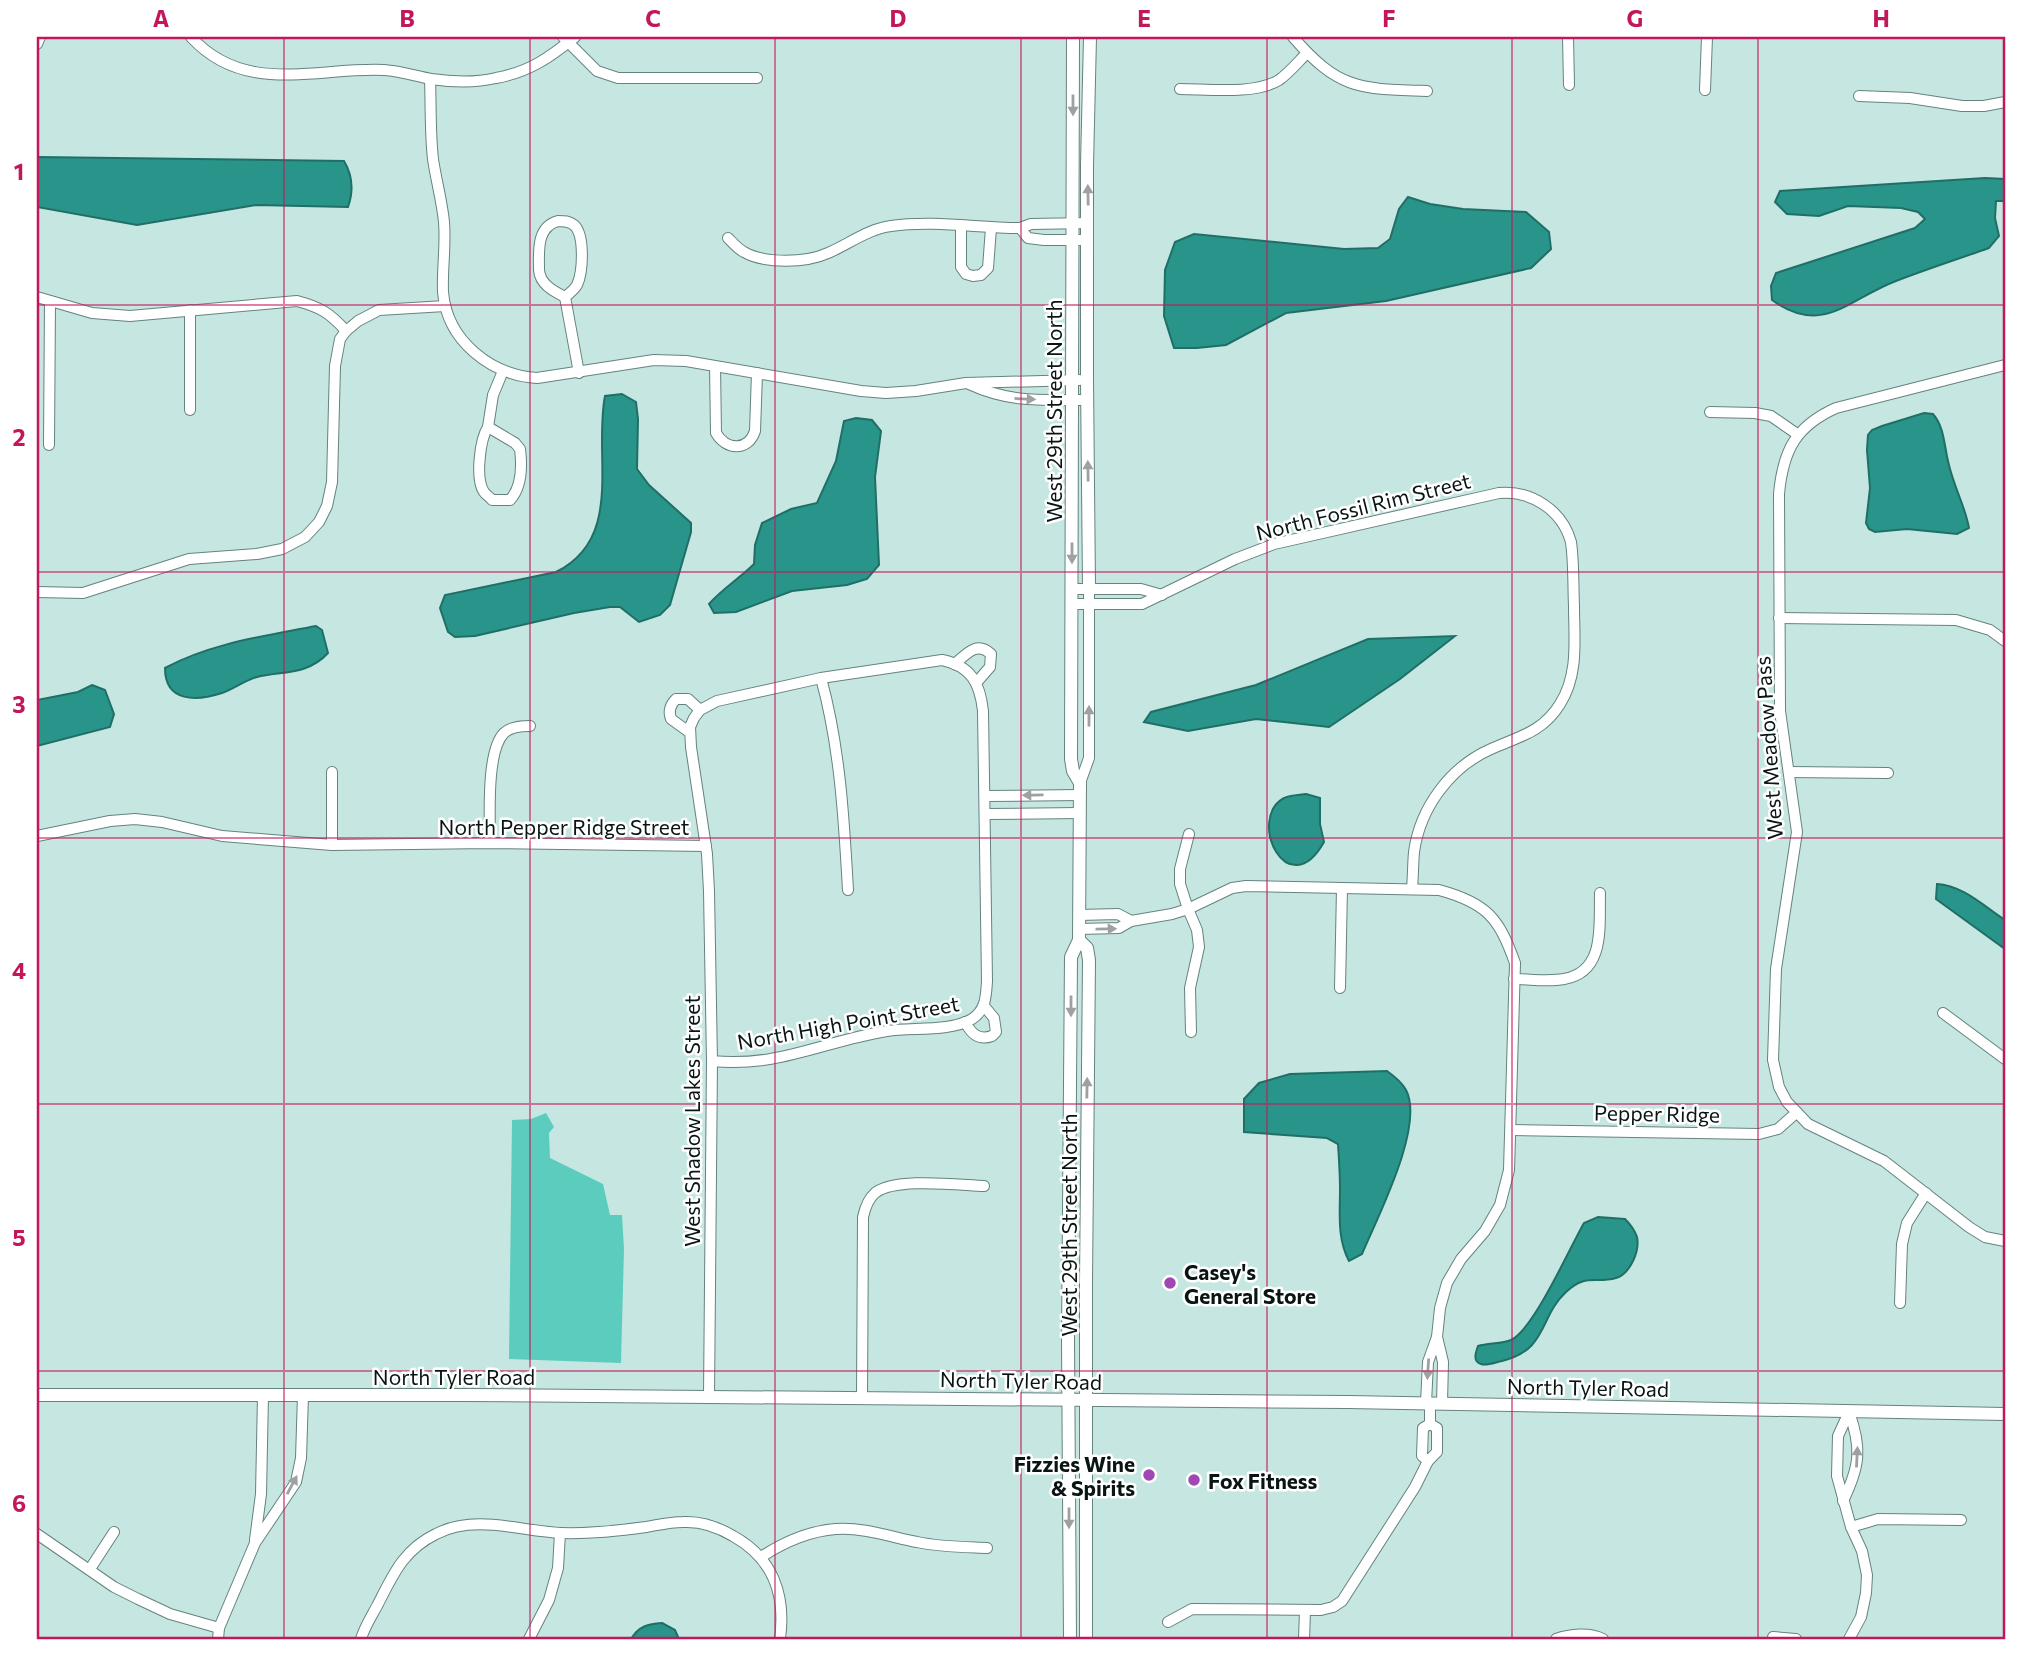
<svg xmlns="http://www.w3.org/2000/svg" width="2042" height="1676" viewBox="0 0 2042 1676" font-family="Commissioner,sans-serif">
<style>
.green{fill:#5cccbe}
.water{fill:#29958a;stroke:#1f6f66;stroke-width:2}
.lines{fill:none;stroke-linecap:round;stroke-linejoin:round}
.minor-casing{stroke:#65837e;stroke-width:12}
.major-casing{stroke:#65837e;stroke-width:14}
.minor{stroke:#fff;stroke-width:10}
.major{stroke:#fff;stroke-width:12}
.oneway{fill:#9da1a1}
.grid{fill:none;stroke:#c2185b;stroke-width:2;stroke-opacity:0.55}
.poi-dot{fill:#9f47b3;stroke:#fff;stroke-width:2.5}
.labels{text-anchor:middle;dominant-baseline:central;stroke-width:5;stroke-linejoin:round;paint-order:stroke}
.street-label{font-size:21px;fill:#091513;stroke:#fff}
.poi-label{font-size:21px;font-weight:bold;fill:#091513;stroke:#fff;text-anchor:start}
.neatline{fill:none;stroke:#c2185b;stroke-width:2.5}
.grid-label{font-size:23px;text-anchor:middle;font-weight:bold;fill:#c2185b}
</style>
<rect width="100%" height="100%" fill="#c6e6e1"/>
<polygon class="green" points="546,1113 554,1127 549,1133 550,1158 603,1184 610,1215 622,1215 624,1249 621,1363 509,1359 512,1120 531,1119"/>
<g class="water">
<path d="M37,157L344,161C353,176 354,190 348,207L256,205L137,225L37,207Z"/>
<path d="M1985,178L2005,179V201H1996L1995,218L1999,236L1989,248C1958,259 1927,269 1896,281C1850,298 1823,337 1772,300L1771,286L1776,273L1915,228L1925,219L1918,212L1901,208L1848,206L1819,216L1787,214L1775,202L1780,191Z"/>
<polygon points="1408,197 1430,204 1463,209 1526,212 1549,232 1551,249 1531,268 1386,301 1286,313 1226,345 1197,348 1174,348 1164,316 1165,270 1175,242 1194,234 1344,249 1378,248 1390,239 1399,209"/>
<path d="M622,394L636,402L638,419L637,469L649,485L691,523V532L670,605L660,615L639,622L620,607H610L574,613L475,636L455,637L448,632L440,608L445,595L556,572C625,538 593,456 605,396Z"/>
<path d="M1924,413L1933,414C1945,428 1944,447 1949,465C1954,487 1965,506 1969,528L1957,534L1907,529L1875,532L1869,529L1866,523L1870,488L1867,450L1868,435L1872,430L1882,426Z"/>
<path d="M856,418L872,420L881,431L875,477L879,565L867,579L847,585L792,591L736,612L714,613L709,604C722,589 740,578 754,564L755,545L762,523L791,509L817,503L836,461L844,421Z"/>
<path d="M316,626L322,630L328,653C308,675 283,671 257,677C245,680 234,689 222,693C197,701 165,703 165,668C211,643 265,636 316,626Z"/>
<polygon points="1455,636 1400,679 1329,727 1256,719 1188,731 1144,722 1151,712 1256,685 1368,639"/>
<polygon points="92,685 105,690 114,714 110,727 37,746 37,700 78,692"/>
<path d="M1306,794L1320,798V824L1324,842C1288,906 1246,819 1284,798C1289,795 1299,795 1306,794Z"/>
<path d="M1937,884C1962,885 1985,907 2005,920V949L1936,899Z"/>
<path d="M1387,1071C1394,1076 1402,1082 1406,1090C1425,1126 1377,1218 1362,1254L1349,1261C1337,1238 1340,1214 1340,1189C1340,1174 1339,1159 1338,1144L1327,1138L1244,1132V1099L1259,1083L1290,1074Z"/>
<path d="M1598,1217L1625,1219C1630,1224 1635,1231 1637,1237C1640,1251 1630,1274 1616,1278C1595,1284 1586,1273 1566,1292C1539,1317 1548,1350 1502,1361C1496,1362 1487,1366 1481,1364C1472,1361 1476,1352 1478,1346C1488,1343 1502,1344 1511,1340C1534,1329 1569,1249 1584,1223Z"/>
<path d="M662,1623L675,1630L679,1639H631C639,1626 648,1624 662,1623Z"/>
</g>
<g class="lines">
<g class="minor-casing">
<g id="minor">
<path d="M191,37C245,96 316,67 384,70C400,71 416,76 431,79C452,82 475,83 496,78C529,72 549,58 575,37"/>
<polyline points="563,37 597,71 618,78 757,78"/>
<path d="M1293,37C1339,90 1360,89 1427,91"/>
<polyline points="1568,37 1569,85"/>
<polyline points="37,44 40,37"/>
<path d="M430,79C431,105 430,133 433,159C436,180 442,201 444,222C446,246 442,269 443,292C447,341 491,375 537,378L654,360L686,361L861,391L886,393L916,391L966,383L1079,380"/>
<path d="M1180,89C1207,89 1255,95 1279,80C1289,73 1298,62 1307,53"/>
<polyline points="1705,90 1707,37"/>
<polyline points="1859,96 1910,98 1962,106 1984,106 2005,102"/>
<path d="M558,221C564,221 569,221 574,225C585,235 583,272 577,285C574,290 570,293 565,297C553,291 540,284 539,270C539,252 536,227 558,221Z"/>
<polyline points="961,226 961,267 966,274 973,276 981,275 988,268 991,228"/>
<polyline points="1020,228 1028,238 1044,240 1088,240"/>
<path d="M728,238C733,243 738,249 744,252C765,264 806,263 828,253C849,244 868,229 891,226C934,220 978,228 1020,228L1031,224L1088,223"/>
<path d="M37,297L92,313L130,316L297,301C320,307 330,313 346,331"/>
<polyline points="565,297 579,373"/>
<path d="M2005,365L1836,408C1796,426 1783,450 1779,494L1780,711L1797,832L1776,969L1773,1060L1779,1087L1787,1102L1808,1124L1884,1161L1969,1227L1985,1237L2005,1241"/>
<path d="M715,366L716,433C726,450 748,452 755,431L757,373"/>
<path d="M969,384C1010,403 1042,400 1087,400"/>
<polyline points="190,410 190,310"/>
<polyline points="1710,412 1755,413 1771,416 1797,434"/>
<path d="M488,427L515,443L520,449C522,465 522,487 510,500H492C490,497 486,495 484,492C475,479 480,439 488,427Z"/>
<polyline points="488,427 493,395 503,371"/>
<polyline points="49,445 50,301"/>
<polyline points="1072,589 1141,589 1162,595"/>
<polyline points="37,592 83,593 189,559 257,554 282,549 305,537 319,522 327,506 332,482 335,366 340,339 346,331 358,321 379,310 445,306"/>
<path d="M1072,604H1142L1235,559L1274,544L1499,493C1531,490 1562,510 1571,542C1574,563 1573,584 1574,606C1574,639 1579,674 1560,704C1543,732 1518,737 1491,749C1450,767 1420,808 1414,852C1413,864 1413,877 1412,889"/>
<polyline points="1779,618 1956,620 1990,630 2005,641"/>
<path d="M955,664C967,653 977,641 991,654L990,667L976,683"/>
<path d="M821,678C840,747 844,819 848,890"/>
<path d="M689,732L671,719C668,711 670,705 676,699H688L700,710"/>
<polyline points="1789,772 1888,773"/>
<polyline points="1080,783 1089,758 1089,588"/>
<polyline points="986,796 1080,795"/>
<polyline points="986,814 1080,813"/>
<polyline points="1189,834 1180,869 1180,884 1188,909 1197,930 1199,947 1190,988 1191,1032"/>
<polyline points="37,836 110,821 135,819 162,822 222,836 332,845 490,843 706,846"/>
<path d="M490,843C490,818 486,751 504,733C510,727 521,726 530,726"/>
<polyline points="332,845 332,772"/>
<polyline points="1079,915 1118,914 1131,921"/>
<path d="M1079,929L1119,928L1131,921L1172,914L1188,909L1232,888L1246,886L1439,890C1487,903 1499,918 1515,963L1509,1170L1500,1205L1485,1231L1461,1259L1447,1283L1440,1308L1437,1337L1428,1362L1426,1403"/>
<path d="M1514,979C1530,979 1548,982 1564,979C1606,972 1599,925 1600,893"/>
<polyline points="1340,988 1342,888"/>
<polyline points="1943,1013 2005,1059"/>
<path d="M965,1022C971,1033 978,1041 992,1036L996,1032L994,1018L984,1006"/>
<polyline points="1511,1130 1759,1134 1778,1129 1796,1113"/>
<polyline points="1900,1303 1902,1244 1907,1223 1926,1193"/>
<polyline points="1437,1337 1443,1362 1442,1403"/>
<path d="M709,1397L712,1061L709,891L707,854L691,747L690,727L694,718L700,710L717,701L821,678L942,660C971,666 980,683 983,711L987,981C986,996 986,1010 972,1019C950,1032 912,1027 887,1031C824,1041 778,1068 712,1061"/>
<path d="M862,1398L863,1217C865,1208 868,1199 875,1193C895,1177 958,1185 984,1186"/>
<polyline points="1849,1412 1838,1436 1837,1476 1851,1527 1862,1551 1867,1575 1866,1593 1861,1617 1849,1639"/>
<polyline points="1430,1424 1437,1428 1437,1452 1428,1461 1422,1456 1423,1428 1430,1424 1430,1403"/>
<path d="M1843,1501C1860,1466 1862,1448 1849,1412"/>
<polyline points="1851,1527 1878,1519 1961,1520"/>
<polyline points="37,1534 114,1587 138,1599 170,1614 219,1628"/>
<polyline points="255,1540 261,1494 263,1395"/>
<path d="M761,1557C784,1542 808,1531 836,1529C863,1527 891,1537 917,1542C940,1547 963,1547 987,1548"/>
<polyline points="90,1569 114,1532"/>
<polyline points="1168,1622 1192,1609 1321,1610 1333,1607 1342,1601 1415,1487 1428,1461"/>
<polyline points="1773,1637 1796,1639"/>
<polyline points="218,1639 219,1628 255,1543 296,1482 301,1458 303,1395"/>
<path d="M361,1639C364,1628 371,1617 377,1606C393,1575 403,1550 436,1534C475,1514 520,1531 561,1533C590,1534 617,1531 646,1527C658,1525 670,1522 683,1522C700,1521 718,1527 733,1536C773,1558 786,1595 780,1639"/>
<polyline points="529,1639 549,1600 558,1568 560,1533"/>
<polyline points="1304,1639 1305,1611"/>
<path d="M1556,1639C1570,1634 1589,1632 1603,1639"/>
</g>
</g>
<g class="major-casing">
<g id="major">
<polyline points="1089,588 1087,380 1087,165 1090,37"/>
<polyline points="1079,940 1087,948 1089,960 1086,1282 1086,1639"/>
<polyline points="37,1395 464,1395 1348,1402 2005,1414"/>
<polyline points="1070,1639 1068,1340 1071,957 1079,940 1080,783 1073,771 1071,759 1073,37"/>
</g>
</g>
<use href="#minor" class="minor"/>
<use href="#major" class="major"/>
</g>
<defs><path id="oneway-solid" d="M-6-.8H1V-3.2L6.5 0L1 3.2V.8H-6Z" transform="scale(1.75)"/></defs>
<g class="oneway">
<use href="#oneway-solid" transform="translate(1073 105) rotate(90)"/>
<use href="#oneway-solid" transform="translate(1088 195) rotate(-91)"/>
<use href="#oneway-solid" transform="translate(1025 399) rotate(3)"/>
<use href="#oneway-solid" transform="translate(1088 471) rotate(-91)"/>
<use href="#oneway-solid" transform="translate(1072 553) rotate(90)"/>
<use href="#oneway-solid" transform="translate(1089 716) rotate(-90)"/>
<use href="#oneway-solid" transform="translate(1033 795) rotate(179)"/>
<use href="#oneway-solid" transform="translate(1106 929) rotate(-1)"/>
<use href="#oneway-solid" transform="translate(1071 1006) rotate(90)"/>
<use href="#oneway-solid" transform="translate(1087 1088) rotate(-89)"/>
<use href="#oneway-solid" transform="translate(1428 1369) rotate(94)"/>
<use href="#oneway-solid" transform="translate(1857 1457) rotate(-87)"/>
<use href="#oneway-solid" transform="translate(292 1485) rotate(-62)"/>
<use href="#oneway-solid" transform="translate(1069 1518) rotate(90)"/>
</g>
<path class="grid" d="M284,37V1639M530,37V1639M775,37V1639M1021,37V1639M1267,37V1639M1512,37V1639M1758,37V1639M37,305H2005M37,572H2005M37,838H2005M37,1104H2005M37,1371H2005"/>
<g class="poi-dot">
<circle cx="1170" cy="1283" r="7"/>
<circle cx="1149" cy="1475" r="7"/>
<circle cx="1194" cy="1480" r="7"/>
</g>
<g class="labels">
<g class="street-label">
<text transform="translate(1053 411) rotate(-90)">West 29th Street North</text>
<text transform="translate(1363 506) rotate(-14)">North Fossil Rim Street</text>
<text transform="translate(1768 748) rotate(-94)">West Meadow Pass</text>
<text x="564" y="826">North Pepper Ridge Street</text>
<text transform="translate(848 1022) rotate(-10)">North High Point Street</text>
<text transform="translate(1657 1113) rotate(1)">Pepper Ridge</text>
<text transform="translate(691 1121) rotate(-90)">West Shadow Lakes Street</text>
<text transform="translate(1068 1225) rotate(-90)">West 29th Street North</text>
<text x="454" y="1376">North Tyler Road</text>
<text transform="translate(1021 1380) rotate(1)">North Tyler Road</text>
<text transform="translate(1588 1387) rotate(1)">North Tyler Road</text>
</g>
<g class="poi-label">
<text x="1184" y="1271">Casey's<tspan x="1184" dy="24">General Store</tspan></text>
<text x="1135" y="1463" text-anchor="end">Fizzies Wine<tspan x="1135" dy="24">&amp; Spirits</tspan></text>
<text x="1208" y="1480">Fox Fitness</text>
</g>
</g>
<rect width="2042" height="1676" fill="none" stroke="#ffffff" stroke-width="77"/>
<rect x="38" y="38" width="1966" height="1600" class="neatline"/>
<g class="grid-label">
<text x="161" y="27">A</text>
<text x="407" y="27">B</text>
<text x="653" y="27">C</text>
<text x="898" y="27">D</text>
<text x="1144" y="27">E</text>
<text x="1389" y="27">F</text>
<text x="1635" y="27">G</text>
<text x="1881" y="27">H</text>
<text x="19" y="180">1</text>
<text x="19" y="446">2</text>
<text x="19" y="713">3</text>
<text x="19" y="979">4</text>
<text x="19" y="1246">5</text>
<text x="19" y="1512">6</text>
</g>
</svg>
